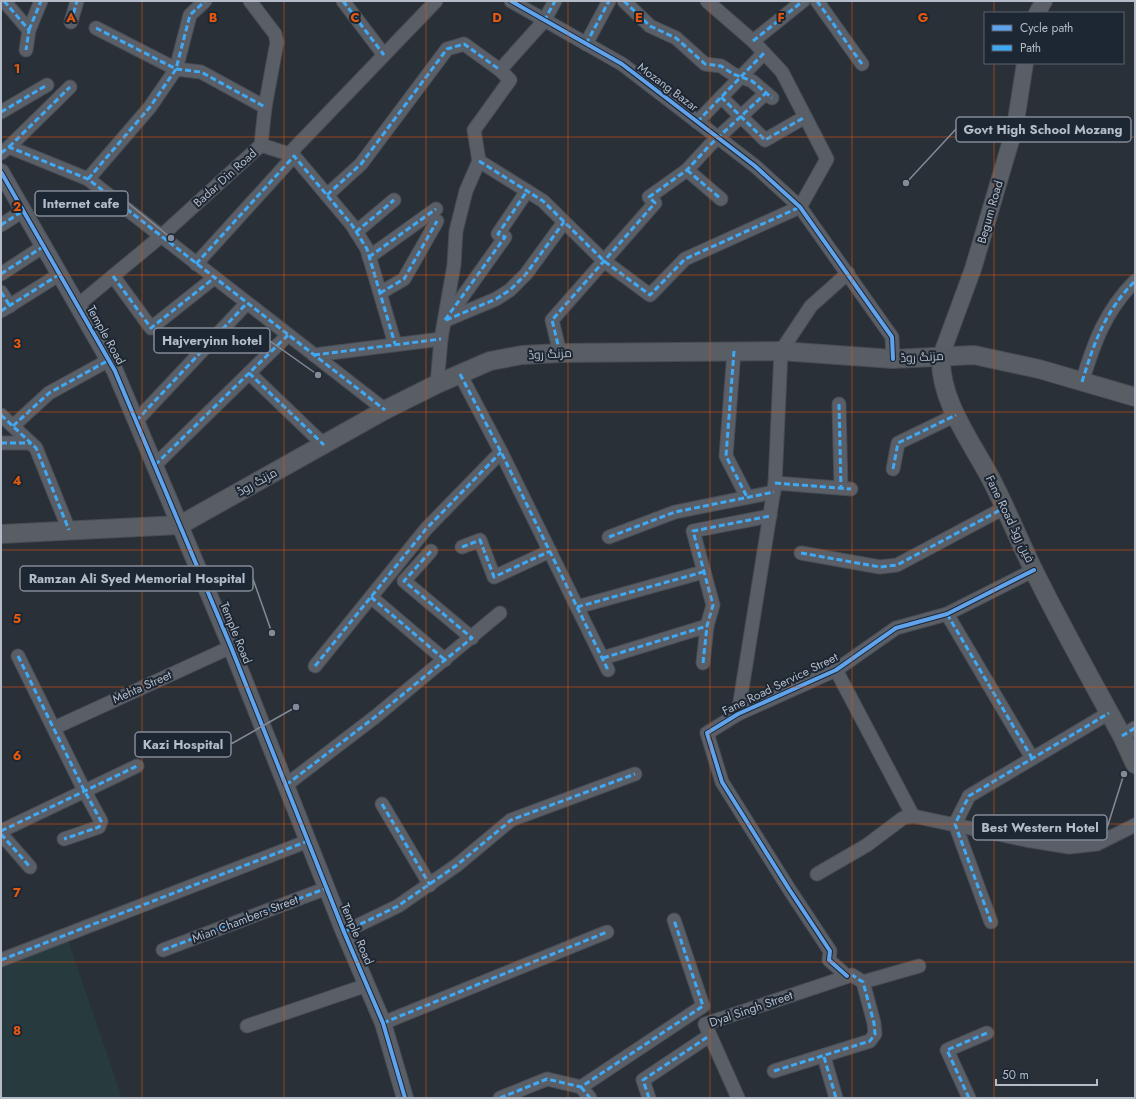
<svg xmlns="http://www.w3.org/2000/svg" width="1136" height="1099" viewBox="0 0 1136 1099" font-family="Jost,Cairo,sans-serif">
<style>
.green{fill:#273a3e}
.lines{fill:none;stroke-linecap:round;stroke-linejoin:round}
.minor-casing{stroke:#484c53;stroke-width:15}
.tertiary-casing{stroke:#484c53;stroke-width:18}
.secondary-casing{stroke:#484c53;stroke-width:20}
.minor{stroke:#5a5e66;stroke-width:13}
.tertiary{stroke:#5a5e66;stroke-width:16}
.secondary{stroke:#595d64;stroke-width:18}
.quiet{stroke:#3fa9f5;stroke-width:3;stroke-dasharray:6 3;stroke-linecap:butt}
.cycleway-casing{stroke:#1d2633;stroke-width:6}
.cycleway{stroke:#60a3ed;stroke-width:4}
.grid{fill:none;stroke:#e8590c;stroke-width:1;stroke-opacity:0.55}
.labels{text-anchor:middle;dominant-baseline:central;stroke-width:4;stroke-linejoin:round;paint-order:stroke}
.street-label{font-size:12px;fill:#b4bcc9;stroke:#1d2633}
.grid-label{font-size:13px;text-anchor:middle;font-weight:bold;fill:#e8590c;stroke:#1d2633;stroke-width:4;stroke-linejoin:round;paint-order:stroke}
.leader{fill:none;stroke:#848b96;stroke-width:1.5}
.callout-dot{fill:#848b96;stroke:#1d2633;stroke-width:1.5}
.callout{fill:#1d2633;stroke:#848b96;stroke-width:1.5}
.callout-label{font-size:13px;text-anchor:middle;font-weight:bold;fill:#b4bcc9}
</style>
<rect width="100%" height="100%" fill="#2a3038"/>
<polygon class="green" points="66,934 122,1098 1,1098 1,960"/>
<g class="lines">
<g class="minor-casing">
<g id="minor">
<polyline points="4,1 29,30 26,50"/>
<polyline points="250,1 275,34 277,42 265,107 261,145"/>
<polyline points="343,1 384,55"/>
<polyline points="511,1 622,64 755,166 800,207 892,337 893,359"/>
<polyline points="624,1 650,26 676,38 705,64 721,66 733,74 752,81 772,98"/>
<polyline points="707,1 753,41 782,72 827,159 800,207"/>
<polyline points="817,1 862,64"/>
<polyline points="71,22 77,1"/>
<polyline points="96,28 176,69 201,72 265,107"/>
<polyline points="29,30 41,1"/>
<polyline points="753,41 803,1"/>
<polyline points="586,44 609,1"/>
<polyline points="721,97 765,140 805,117"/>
<polyline points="1,112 47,85"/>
<polyline points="697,122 764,53"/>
<polyline points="9,147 70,87"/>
<polyline points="1,153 9,147 88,179 385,410"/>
<polyline points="479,161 543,201 604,261 650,295 685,259 800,207"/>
<polyline points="687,170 721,199"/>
<polyline points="88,179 150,107 176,69 190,15 205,1"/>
<polyline points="327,195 361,164 447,49 464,44 500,70"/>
<polyline points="1,225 23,211"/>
<polyline points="356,232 394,200"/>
<polyline points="369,257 436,209"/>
<polyline points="196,264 294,156 352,225 367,249 395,344"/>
<polyline points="1,274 44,246"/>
<polyline points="113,276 151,328 214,278"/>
<polyline points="1,292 10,306"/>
<polyline points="380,293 404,279 437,221"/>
<polyline points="78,305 160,237 261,145 289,154 436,1"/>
<polyline points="1,311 60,274"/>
<polyline points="448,317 505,237 498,234 527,191"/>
<polyline points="446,320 496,299 510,290 526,274 564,222"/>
<polyline points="734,351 726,456 747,497"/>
<polyline points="560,353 552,320 655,203 649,197 687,170 710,145 766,93"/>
<polyline points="314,355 441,339"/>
<polyline points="249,373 324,445"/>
<polyline points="460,374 501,452 608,670"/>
<path d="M1082,382C1094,343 1105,311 1135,281"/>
<polyline points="437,384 441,339 454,265 456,231 466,191 479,161 474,130 510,80 500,70 544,21 555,1"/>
<polyline points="839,404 841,488"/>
<polyline points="1,415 36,448 69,530"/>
<polyline points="136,421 247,303"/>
<polyline points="13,426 49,393 109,360"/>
<polyline points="1,443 31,443"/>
<polyline points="155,465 288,335"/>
<polyline points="893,469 898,443 956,415"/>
<polyline points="775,483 851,489"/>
<polyline points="609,537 675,512 774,492"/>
<polyline points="462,547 480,540 494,577 550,551"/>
<polyline points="431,551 404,581 472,638"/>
<polyline points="801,553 880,567 897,565 1004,508"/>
<polyline points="371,597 445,660"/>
<polyline points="577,607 703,572"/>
<polyline points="947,614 1032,758"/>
<polyline points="18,656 84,790 101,821 99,827 64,839"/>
<polyline points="603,658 707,626"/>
<polyline points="703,663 707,626 713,605 693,531 770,516"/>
<polyline points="315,666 426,529 501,452"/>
<polyline points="836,670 913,816"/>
<polyline points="738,714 775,483 781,351 811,306 848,273"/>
<polyline points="54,728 231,647"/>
<polyline points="1122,736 1135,728"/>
<polyline points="286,785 375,717 500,613"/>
<polyline points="382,804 430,885"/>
<polyline points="1,831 137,766"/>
<polyline points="1,834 30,867"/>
<polyline points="817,874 867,845 903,818 913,816 1026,840 1069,847 1097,844 1135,825"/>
<polyline points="991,922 955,824 969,796 1109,713"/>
<polyline points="344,932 398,906 457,865 511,820 635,774"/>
<polyline points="163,950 327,888"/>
<polyline points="1,960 308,841"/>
<polyline points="847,976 829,960 830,951 789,889 722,782 707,733 738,714 836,670 896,628 947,614 1034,570"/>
<polyline points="863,982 919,966"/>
<polyline points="383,1023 607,932"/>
<polyline points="247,1026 367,985"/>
<polyline points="824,1057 836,1098"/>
<polyline points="581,1087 590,1098"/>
<polyline points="500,1098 547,1079 581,1087 703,1006 674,920"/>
<polyline points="649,1098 643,1080 709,1036"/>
<polyline points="738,1098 705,1024 852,975 863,982 874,1023 875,1034 870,1041 774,1071"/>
<polyline points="969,1098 947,1050 987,1033"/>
</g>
</g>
<g class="tertiary-casing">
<g id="tertiary">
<polyline points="1037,13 1044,1"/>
<polyline points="1,172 115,371 231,647 344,932 383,1023 405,1098"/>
<polyline points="941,356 973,269 1015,127 1025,63"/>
</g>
</g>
<g class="secondary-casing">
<g id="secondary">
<path d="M941,356C939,400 971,441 991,479C1006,508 1019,540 1033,569C1061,626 1092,681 1122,736L1135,764"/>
<polyline points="1,534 180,525 385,410 437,384 490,361 522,355 560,353 781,351 893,359 974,355 1039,369 1135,397"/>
</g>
</g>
<use href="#minor" class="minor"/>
<use href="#tertiary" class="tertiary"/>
<use href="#secondary" class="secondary"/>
<g class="quiet">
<polyline points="4,1 29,30 26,50"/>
<polyline points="343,1 384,55"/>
<polyline points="624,1 650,26 676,38 705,64 721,66 733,74 752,81 772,98"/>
<polyline points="817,1 862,64"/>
<polyline points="544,21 555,1"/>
<polyline points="71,22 77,1"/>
<polyline points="96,28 176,69 201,72 265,107"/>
<polyline points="29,30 41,1"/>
<polyline points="753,41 803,1"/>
<polyline points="586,44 609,1"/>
<polyline points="721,97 765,140 805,117"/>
<polyline points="1,112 47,85"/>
<polyline points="697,122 764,53"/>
<polyline points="9,147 70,87"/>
<polyline points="1,153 9,147 88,179 385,410"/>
<polyline points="479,161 543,201 604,261 650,295 685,259 800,207"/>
<polyline points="687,170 721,199"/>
<polyline points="88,179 150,107 176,69 190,15 205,1"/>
<polyline points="327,195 361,164 447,49 464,44 500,70"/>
<polyline points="1,225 23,211"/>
<polyline points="356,232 394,200"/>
<polyline points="369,257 436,209"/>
<polyline points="196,264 294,156 352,225 367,249 395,344"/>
<polyline points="1,274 44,246"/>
<polyline points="113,276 151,328 214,278"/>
<polyline points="1,292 10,306"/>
<polyline points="380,293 404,279 437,221"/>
<polyline points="1,311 60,274"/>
<polyline points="445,320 505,237 498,234 527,191"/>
<polyline points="446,320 496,299 510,290 526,274 564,222"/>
<polyline points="734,351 726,456 747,497"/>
<polyline points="560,353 552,320 655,203 649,197 687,170 710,145 766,93"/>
<polyline points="314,355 441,339"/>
<polyline points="249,373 324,445"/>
<polyline points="460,374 501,452 608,670"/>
<path d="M1082,382C1094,343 1105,311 1135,281"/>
<polyline points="839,404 841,488"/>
<polyline points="1,415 36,448 69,530"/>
<polyline points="136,421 247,303"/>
<polyline points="13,426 49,393 109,360"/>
<polyline points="1,443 31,443"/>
<polyline points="155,465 288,335"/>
<polyline points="893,469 898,443 956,415"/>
<polyline points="775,483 851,489"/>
<polyline points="609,537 675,512 774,492"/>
<polyline points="462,547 480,540 494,577 550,551"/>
<polyline points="801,553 880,567 897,565 1004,508"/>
<polyline points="371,597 445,660"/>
<polyline points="577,607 703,572"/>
<polyline points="947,614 1032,758"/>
<polyline points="18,656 84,790 101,821 99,827 64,839"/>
<polyline points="603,658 707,626"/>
<polyline points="703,663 707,626 713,605 693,531 770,516"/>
<polyline points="315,666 426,529 501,452"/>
<polyline points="1122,736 1135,728"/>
<polyline points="286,785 375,717 472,638 404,581 431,551"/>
<polyline points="382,804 430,885"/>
<polyline points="1,831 137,766"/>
<polyline points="1,834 30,867"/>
<polyline points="991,922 955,824 969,796 1109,713"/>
<polyline points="344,932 398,906 457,865 511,820 635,774"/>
<polyline points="163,950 327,888"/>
<polyline points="1,960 308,841"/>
<polyline points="383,1023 607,932"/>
<polyline points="824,1057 836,1098"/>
<polyline points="774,1071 870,1041 875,1034 874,1023 863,982 852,975"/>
<polyline points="581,1087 590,1098"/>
<polyline points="500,1098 547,1079 581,1087 703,1006 674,920"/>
<polyline points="649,1098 643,1080 709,1036"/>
<polyline points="969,1098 947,1050 987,1033"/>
</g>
<g class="cycleway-casing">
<g id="cycleway">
<polyline points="511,1 622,64 755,166 800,207 892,337 893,359"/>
<polyline points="1,172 115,371 231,647 344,932 383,1023 405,1098"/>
<polyline points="847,976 829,960 830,951 789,889 722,782 707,733 738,714 836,670 896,628 947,614 1034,570"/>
</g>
</g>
<use href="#cycleway" class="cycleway"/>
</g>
<path class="grid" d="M142,1V1098M284,1V1098M426,1V1098M568,1V1098M710,1V1098M852,1V1098M994,1V13M994,63V1098M1,137H1135M1,275H1135M1,412H1135M1,550H1135M1,687H1135M1,824H1135M1,962H1135"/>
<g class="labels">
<g class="street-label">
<text transform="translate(668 87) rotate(37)">Mozang Bazar</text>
<text transform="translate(225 178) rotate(-42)">Badar Din Road</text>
<text transform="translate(990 212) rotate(-74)">Begum Road</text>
<text transform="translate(106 335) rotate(61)">Temple Road</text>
<text transform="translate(550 354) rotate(-3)">مزنگ روڈ</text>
<text transform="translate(922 357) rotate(-3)">مزنگ روڈ</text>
<text transform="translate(257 482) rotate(-29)">مزنگ روڈ</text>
<text transform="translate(1010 519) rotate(64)">Fane Road فین روڈ</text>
<text transform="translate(236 633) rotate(68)">Temple Road</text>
<text transform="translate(780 684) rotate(-26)">Fane Road Service Street</text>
<text transform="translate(142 687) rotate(-24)">Mehta Street</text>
<text transform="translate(245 919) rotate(-21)">Mian Chambers Street</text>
<text transform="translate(357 934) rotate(67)">Temple Road</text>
<text transform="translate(751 1009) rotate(-19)">Dyal Singh Street</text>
</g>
</g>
<g class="grid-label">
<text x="71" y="22">A</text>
<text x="213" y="22">B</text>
<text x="355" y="22">C</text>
<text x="497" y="22">D</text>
<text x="639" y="22">E</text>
<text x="781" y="22">F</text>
<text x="923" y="22">G</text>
<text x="17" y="73">1</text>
<text x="17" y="211">2</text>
<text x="17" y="348">3</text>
<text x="17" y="485">4</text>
<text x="17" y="623">5</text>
<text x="17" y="760">6</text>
<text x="17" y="897">7</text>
<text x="17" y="1035">8</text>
</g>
<path class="leader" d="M906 183L956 129M171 238L128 203M318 375L270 341M272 633L253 579M296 707L231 744M1124 774L1107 828"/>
<g class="callout-dot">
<circle cx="906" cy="183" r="4"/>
<circle cx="171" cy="238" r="4"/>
<circle cx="318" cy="375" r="4"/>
<circle cx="272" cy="633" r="4"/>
<circle cx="296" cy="707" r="4"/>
<circle cx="1124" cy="774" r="4"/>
</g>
<g class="callout">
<rect x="956" y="117" width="175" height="25" rx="4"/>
<rect x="35" y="191" width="93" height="25" rx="4"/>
<rect x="154" y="328" width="116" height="25" rx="4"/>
<rect x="20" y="566" width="233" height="25" rx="4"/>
<rect x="135" y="732" width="96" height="25" rx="4"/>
<rect x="973" y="815" width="134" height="25" rx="4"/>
</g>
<g class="callout-label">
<text x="1043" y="134">Govt High School Mozang</text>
<text x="81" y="208">Internet cafe</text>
<text x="212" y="345">Hajveryinn hotel</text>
<text x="137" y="583">Ramzan Ali Syed Memorial Hospital</text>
<text x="183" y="749">Kazi Hospital</text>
<text x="1040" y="832">Best Western Hotel</text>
</g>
<rect width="1136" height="1099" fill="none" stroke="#b4bcc9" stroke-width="4"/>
<rect x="984" y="12" width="140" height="52" fill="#1d2633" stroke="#59626f"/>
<rect x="992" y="25" width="20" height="6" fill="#60a3ed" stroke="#59626f"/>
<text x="1020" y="32" font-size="12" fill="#b4bcc9">Cycle path</text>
<rect x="992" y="45" width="20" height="6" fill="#3fa9f5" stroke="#59626f"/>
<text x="1020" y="52" font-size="12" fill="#b4bcc9">Path</text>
<path d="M996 1079v6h101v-6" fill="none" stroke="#b4bcc9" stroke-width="2"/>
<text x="1002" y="1079" font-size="12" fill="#b4bcc9" stroke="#1d2633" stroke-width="3" paint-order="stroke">50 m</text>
</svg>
